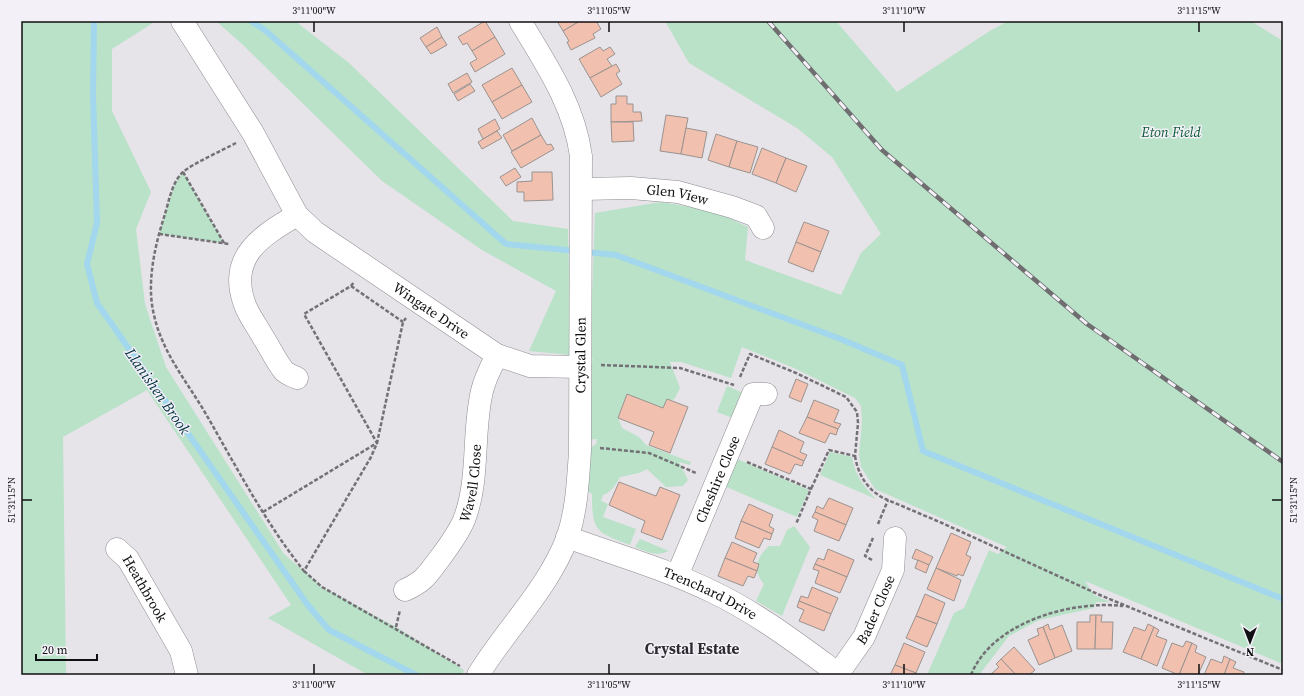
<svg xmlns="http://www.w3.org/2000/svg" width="1304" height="696" viewBox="0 0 1304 696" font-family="'Source Serif 4',serif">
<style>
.green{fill:#b9e2c8}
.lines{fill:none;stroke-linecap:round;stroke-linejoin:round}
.stream{stroke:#a2d7ed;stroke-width:6}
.building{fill:#f1c0ae;stroke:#9a9390}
.minor-casing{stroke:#8f8c92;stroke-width:23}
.path{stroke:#737175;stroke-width:2.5;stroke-dasharray:4 2;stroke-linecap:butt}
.minor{stroke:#fff;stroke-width:22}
.rail-casing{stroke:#6f6d70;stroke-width:4.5}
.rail{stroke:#f3f0f7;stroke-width:3;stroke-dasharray:9;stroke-linecap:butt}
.ticks{fill:none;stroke:#100f11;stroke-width:1.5}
.labels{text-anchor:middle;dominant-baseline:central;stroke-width:3;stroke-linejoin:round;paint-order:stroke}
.park-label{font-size:14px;font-style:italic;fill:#0c5a37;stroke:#f3f0f7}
.street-label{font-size:14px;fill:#100f11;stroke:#f3f0f7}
.water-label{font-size:15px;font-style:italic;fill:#003141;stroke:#f3f0f7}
.neighbourhood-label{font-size:15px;font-weight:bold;fill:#2e2b30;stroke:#f3f0f7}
.neatline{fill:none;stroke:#100f11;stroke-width:1.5}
.ticks-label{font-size:10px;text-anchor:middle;fill:#100f11}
</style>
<rect width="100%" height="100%" fill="#e6e3e9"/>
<g class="green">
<polygon points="21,21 156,21 112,49 112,111 151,192 136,229 145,304 166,367 284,554 322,587 396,627 464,670 462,675 368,675 268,618 291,605 147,390 63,437 66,675 21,675"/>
<polygon points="216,21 295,21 349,63 513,221 568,229 571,355 529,351 556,291 482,250 382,181 242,44"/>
<path d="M665,21H836L897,92L988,32L1008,21H1251L1283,41V664L1085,581L1094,595L1110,602H1096L1094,608L1039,620L1009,636L979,675H927L954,613L964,608L989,550L998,554L1007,547L875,489L861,467L859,455L862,421L861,406L855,398L794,368L742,347L731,378L681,362H670L680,388L675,398L663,408L627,394L618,418L622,428L639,437L646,445L691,462L690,465L679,462L688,480L683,486L666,487L647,469L639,473L620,477C616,484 611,493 603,495L601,501L608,504L603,517L636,529L630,545C596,532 592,532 592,494L584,488V452L596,444L597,439L587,440L586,370L593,360L590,354L595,213L661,202L714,211L748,227L745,260L841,295L861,253L881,234L832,157L797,128L689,63Z"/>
<polygon points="183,172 224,243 159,234 175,183"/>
<polygon points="727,386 743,393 733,418 717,412"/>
<path d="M830,452L852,457C855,475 863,486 876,499L820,475Z"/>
<polygon points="735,458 809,490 797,517 724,486"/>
<path d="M794,526L810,547L782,616L756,601L764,584C752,570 756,558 769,546H780L787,530Z"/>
<path d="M640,539L669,551C656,557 648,552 635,547Z"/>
</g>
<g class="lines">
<g class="stream">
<polyline points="94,21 93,95 97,223 87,264 97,303 307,604 329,630 416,675"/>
<polyline points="251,21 266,31 506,244 616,255 838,338 902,365 923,451 1283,599"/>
</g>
</g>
<g class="building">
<polygon points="485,21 495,37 472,51 467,43 463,45 458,37"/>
<polygon points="557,21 580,21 563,31"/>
<polygon points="580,21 596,21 601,29 593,34 595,38 571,50 567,42 569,41 563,31"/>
<polygon points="437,27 442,37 426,47 420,38"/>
<polygon points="442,37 447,45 431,54 426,47"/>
<polygon points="495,37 505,54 475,72 470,63 477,59 472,51"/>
<polygon points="600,47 603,51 610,47 615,54 607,59 612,66 590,78 579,59"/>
<polygon points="616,64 620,71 616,74 622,84 601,97 590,78"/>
<polygon points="512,68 522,85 492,102 482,85"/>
<polygon points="467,73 472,82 453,93 448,84"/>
<polygon points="470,84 475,91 458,101 454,94"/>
<polygon points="522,85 532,102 502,119 492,102"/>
<polygon points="616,96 627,96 627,104 633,104 633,112 641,112 642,121 611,122 611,104 616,104"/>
<polygon points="666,115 688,118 681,154 660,151"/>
<polygon points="532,118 541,135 512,151 503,135"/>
<polygon points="495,119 500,129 483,139 478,129"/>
<polygon points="611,122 633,122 634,141 612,142"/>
<polygon points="686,128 707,132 702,158 681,154"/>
<polygon points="497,131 502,138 482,149 478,142"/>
<polygon points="716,134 737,141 729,167 708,160"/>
<polygon points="541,135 547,145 551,144 554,149 521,168 511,152"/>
<polygon points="737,141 758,147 750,173 729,167"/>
<polygon points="762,148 786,158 776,183 752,174"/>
<polygon points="786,158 807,166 796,192 776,183"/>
<polygon points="515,168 521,177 506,186 500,177"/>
<polygon points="532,172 552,172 553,200 524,201 524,192 517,192 517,182 532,181"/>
<polygon points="804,222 829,231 821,252 796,242"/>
<polygon points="796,242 821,252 813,272 788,262"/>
<polygon points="796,379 808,384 801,402 789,397"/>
<polygon points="627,394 663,408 667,399 688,407 670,453 649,445 654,432 618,418"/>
<polygon points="814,400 839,410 834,422 841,424 838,429 807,417"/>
<polygon points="807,417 838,429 836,435 830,433 825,443 799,433"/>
<polygon points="779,430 804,442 800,452 807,455 804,461 772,447"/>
<polygon points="772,447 804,461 802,466 795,464 790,474 765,464"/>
<polygon points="619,482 656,496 660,487 680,495 662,540 641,532 645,521 609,505"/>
<polygon points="829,498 853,508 846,525 815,512 817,506 823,509"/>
<polygon points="749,504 773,515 769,526 774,529 772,534 741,521"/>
<polygon points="815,512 846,525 839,541 814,531 818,520 812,517"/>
<polygon points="741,521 772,534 770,540 764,538 759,548 735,538"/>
<polygon points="951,533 971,542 966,555 971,557 963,576 958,574 957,576 936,568"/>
<polygon points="732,542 757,553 753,562 759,564 757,571 725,558"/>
<polygon points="828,549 854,560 847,577 815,564 818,558 824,560"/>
<polygon points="916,549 933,557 929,565 912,558"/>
<polygon points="725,558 757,571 754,578 748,576 743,586 718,576"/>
<polygon points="918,560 929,565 926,573 915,568"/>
<polygon points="815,564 847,577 840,593 815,583 819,571 813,569"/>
<polygon points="936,568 961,580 954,601 927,589"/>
<polygon points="812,587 838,598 831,614 799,601 801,596 808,598"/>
<polygon points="925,594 945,603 937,624 916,616"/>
<polygon points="799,601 831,614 824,631 799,621 804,610 797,607"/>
<polygon points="1090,615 1096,615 1095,649 1077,649 1077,622 1090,622"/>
<polygon points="1096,615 1102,615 1101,622 1113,622 1112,649 1095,649"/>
<polygon points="916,616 937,624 927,647 906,638"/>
<polygon points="1048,624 1050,630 1062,625 1072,651 1055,658 1043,627"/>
<polygon points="1148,624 1154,627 1141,659 1123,652 1134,627 1145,631"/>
<polygon points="1043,627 1055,658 1039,665 1028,640 1039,635 1037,629"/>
<polygon points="1154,627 1159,630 1156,636 1167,640 1157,666 1141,659"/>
<polygon points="1186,641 1192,643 1179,675 1162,668 1172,643 1183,647"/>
<polygon points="904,643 925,652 916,673 895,665"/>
<polygon points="1192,643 1197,646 1195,652 1206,657 1198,675 1179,675"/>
<polygon points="1014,647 1035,670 1029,675 1016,675 1001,659"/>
<polygon points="1224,656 1230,659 1224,675 1204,675 1211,659 1222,663"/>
<polygon points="1001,659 1016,675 990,675 999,667 996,664"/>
<polygon points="1230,659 1236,662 1233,668 1244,672 1243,675 1224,675"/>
<polygon points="895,665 916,673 915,675 890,675"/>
</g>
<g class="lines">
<g class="minor-casing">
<g id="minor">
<polyline points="182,21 253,133 297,215"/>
<path id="s1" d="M582,189L631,188L678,192L732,207L756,216L763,228"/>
<path id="s2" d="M297,378C293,376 287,374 284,371C276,361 270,348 263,337C257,326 249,316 245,305C227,257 261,236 297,215L315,232L497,355L530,366L580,367"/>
<path id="s3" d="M567,537C616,555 666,569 713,592C759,614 799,645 840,675"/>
<path id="s4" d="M117,549L128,559L181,651L187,675"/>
<path id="s5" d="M677,576L753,394H766"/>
<path id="s6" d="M405,590C425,581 427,575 440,558C449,546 458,534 464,520C480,479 472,433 482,391C485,378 491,367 497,355"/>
<path id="s7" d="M838,674L864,637L893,570L895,538"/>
<path id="s8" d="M478,675C506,629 549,588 568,536C577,508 578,480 580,451L581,156C574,105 546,64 520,21"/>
</g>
</g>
<g class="path">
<path d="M236,143C223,150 192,164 183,172C172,182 169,201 165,214C155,245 146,283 154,315C162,351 184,378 203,409C235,464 264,521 304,571L371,457L377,443L403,322L406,318"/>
<polyline points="183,172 224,243"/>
<polyline points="159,234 229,244"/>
<polyline points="351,286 403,322"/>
<polyline points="601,365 680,368 734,385"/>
<polyline points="740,377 750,354 796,373 846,397 857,412 858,423 855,456 829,450 811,489"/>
<polyline points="600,448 649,453 696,473"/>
<path d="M855,456C858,474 866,488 883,498L942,523L1102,596L1283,670"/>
<polyline points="747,462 811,489 796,524"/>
<polyline points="263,512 377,443 304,314 351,286 354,282"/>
<polyline points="878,524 888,500"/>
<polyline points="872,560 865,556 873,538"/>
<polyline points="304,571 322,587 460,666"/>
<polyline points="396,627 400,610"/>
<path d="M971,675C992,622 1072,600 1123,606"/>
</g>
<use href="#minor" class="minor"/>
<g class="rail-casing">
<polyline id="rail" points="768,21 882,150 1087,324 1283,462"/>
</g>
<use href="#rail" class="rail"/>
</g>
<path class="ticks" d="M314,22V32M609,22V32M904,22V32M1199,22V32M22,500H32M1272,500H1282M314,664V674M609,664V674M904,664V674M1199,664V674"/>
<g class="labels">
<g class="park-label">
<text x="1171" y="132">Eton Field</text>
</g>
<g class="street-label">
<text stroke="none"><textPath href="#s1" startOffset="96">Glen View</textPath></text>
<text stroke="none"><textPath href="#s2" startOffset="373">Wingate Drive</textPath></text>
<text stroke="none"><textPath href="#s8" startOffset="348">Crystal Glen</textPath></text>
<text stroke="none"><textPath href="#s5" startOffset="105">Cheshire Close</textPath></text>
<text stroke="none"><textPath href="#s6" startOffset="131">Wavell Close</textPath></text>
<text stroke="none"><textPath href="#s4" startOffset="49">Heathbrook</textPath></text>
<text stroke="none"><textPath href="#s3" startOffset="154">Trenchard Drive</textPath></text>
<text stroke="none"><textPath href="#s7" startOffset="75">Bader Close</textPath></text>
</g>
<g class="water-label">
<text transform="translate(158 391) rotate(55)">Llanishen Brook</text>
</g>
<g class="neighbourhood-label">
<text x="692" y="648">Crystal Estate</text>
</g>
</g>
<rect width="1304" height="696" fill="none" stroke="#f3f0f7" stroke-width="44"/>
<g transform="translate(1250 642) rotate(180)" stroke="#f3f0f7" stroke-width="3" paint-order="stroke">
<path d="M0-3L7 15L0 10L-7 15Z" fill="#100f11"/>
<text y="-6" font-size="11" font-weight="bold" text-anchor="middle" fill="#100f11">N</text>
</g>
<path d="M36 654v6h61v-6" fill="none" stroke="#100f11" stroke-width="2"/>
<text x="42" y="654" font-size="12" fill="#100f11" stroke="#f3f0f7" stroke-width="3" paint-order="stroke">20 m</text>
<rect x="22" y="22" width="1260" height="652" class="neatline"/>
<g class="ticks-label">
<text x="314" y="14">3°11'00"W</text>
<text x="609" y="14">3°11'05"W</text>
<text x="904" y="14">3°11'10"W</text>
<text x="1199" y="14">3°11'15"W</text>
<text transform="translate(1293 500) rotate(-90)" y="4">51°31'15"N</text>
<text transform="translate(11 500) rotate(-90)" y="4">51°31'15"N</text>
<text x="314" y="688">3°11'00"W</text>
<text x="609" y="688">3°11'05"W</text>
<text x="904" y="688">3°11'10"W</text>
<text x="1199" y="688">3°11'15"W</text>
</g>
</svg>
